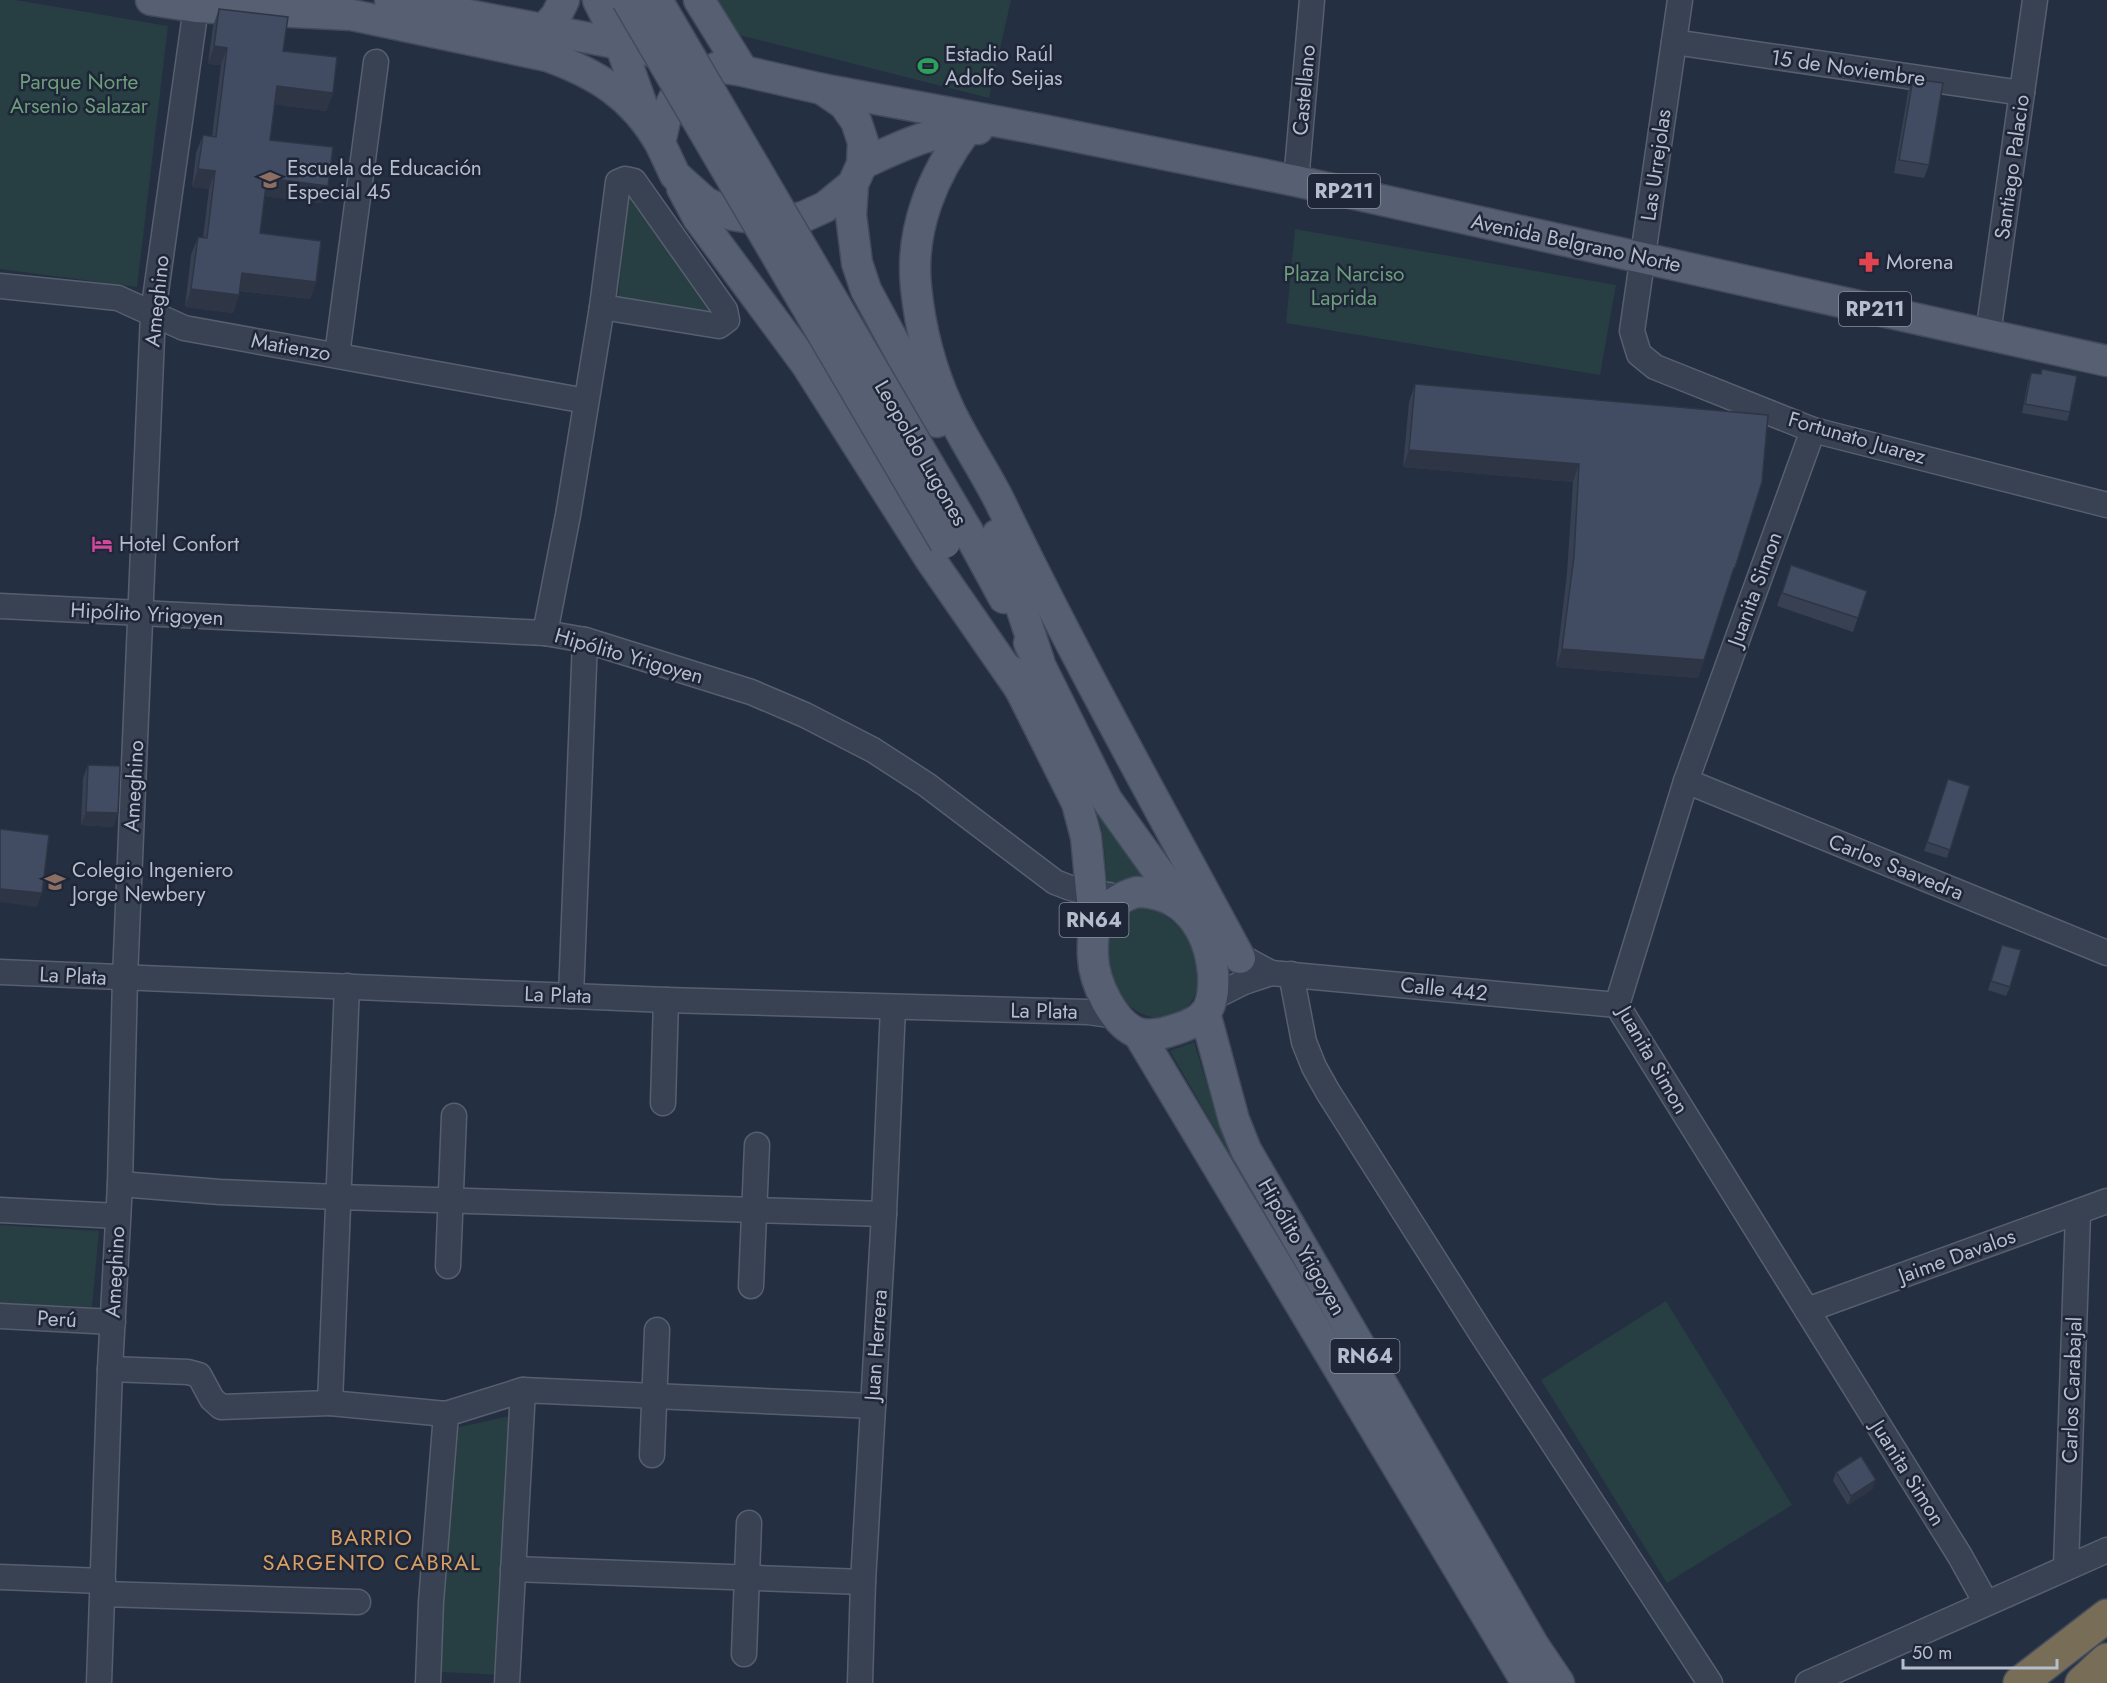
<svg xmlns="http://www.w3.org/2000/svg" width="2107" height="1683" viewBox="0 0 2107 1683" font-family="Jost,sans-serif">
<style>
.green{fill:#273e43}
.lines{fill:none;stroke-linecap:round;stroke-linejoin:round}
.minor-casing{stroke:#575f6f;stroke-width:27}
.major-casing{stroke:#434a5b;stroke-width:33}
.highway-casing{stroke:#444c5c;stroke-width:36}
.minor{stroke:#394252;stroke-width:24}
.major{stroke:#576072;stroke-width:30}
.highway{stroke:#786d56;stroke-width:33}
.major-bridge-casing{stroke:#434a5b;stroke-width:33;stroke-linecap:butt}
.major-bridge{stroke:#576072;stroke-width:30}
.wall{fill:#384154}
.shaded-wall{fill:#2e3545}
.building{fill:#414c62;stroke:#2e3545;stroke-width:1.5}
.labels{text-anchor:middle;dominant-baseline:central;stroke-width:5;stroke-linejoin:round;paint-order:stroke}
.shield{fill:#1e2637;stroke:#88909f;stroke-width:1.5}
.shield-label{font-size:20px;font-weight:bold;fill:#b6bdcc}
.poi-label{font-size:21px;fill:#b6bdcc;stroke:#1e2637;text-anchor:start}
.street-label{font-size:21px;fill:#b6bdcc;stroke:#1e2637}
.park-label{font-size:21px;fill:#6c9e7b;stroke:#1e2637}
.neighbourhood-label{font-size:22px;letter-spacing:1.5px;fill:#da9f62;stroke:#1e2637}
</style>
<rect width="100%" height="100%" fill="#252f42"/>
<g class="green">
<polygon points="0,0 16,0 168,26 137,287 0,269"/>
<polygon points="713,0 1011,0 989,98 731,33"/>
<polygon points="627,191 712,310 707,316 618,299"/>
<polygon points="1295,229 1616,285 1600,375 1286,323"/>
<polygon points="1091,795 1147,876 1122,880 1108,887 1102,830"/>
<path d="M1155,909C1168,917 1180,926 1188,939C1203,964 1205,1003 1174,1015C1126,1034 1081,953 1121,919C1124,916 1128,911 1132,910C1137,907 1148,909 1155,909Z"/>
<polygon points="1194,1042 1212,1101 1233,1160 1170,1051"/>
<polygon points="0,1225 99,1231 92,1307 0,1303"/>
<polygon points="1666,1301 1792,1505 1667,1583 1541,1380"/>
<polygon points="515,1415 503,1675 440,1672 451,1429"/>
</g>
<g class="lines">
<g class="minor-casing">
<g id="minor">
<polyline points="1680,0 1632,331 1639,354 1655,367 1813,430 2107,505"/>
<polyline points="1674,42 2022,93"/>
<polygon points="625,179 634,181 725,310 727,320 719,326 602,307 618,182"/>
<polyline points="1296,181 1312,0"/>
<polyline points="0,286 118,298 184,328 586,401"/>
<polyline points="1988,334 2035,0"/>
<polyline points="337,355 376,62"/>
<polyline points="1813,430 1686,781 1617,1005 1960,1556 1986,1603"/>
<path d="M0,606L545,633L585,640L751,692L805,715L873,750L927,785L1055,882C1073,890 1090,894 1109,895"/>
<polyline points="545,633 568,515 602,307"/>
<polyline points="1686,781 2107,953"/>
<polyline points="0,972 666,1000 1088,1012 1116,1016"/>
<polyline points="1271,973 1617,1005"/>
<polyline points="1291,974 1304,1042 1314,1067 1328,1092 1483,1336 1710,1683"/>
<polyline points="571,996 585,640"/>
<polyline points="1212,998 1244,982 1271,973 1227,949"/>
<polyline points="663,1103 666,1000"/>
<polyline points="120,1184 220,1192 338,1197 884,1214"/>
<polyline points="0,1210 118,1216"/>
<polyline points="448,1266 454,1116"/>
<polyline points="751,1286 757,1145"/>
<polyline points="1807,1310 2107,1201"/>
<polyline points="0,1316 113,1322"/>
<polyline points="110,1369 188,1372 199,1375 212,1399 221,1407 330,1403 347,986"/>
<polyline points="330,1403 446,1414"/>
<polyline points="652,1455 657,1330"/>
<polyline points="2066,1567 2078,1213"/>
<polyline points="513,1569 863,1582"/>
<polyline points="0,1577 103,1581"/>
<polyline points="103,1594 358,1602"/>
<polyline points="744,1654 749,1523"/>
<polyline points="99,1683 110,1369 120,1184 125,978 153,313 197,0"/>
<polyline points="428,1683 431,1602 446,1414 523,1390"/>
<polyline points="507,1683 523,1390 873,1406"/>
<polyline points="860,1683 863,1582 884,1214 893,1007"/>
<polyline points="1808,1683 2107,1550"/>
</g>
</g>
<g class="major-casing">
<g id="major">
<path d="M151,0L196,7L352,15L547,56C597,74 633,96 660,143"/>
<polyline points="390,0 620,44 676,57"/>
<polyline points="598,0 620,44 647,119"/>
<polyline points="699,0 743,71"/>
<polyline points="544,29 556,16 564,0"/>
<polyline points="822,89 844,104 856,121 863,142 862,164 853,184 851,215 857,263 866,290 937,422"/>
<path d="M967,129C933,174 910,229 916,287C920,327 931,370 948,407C963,440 985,471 1001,504C1075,658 1159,807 1240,958"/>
<path d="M862,164C899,147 936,128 978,129"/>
<polyline points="853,184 825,207 803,217 776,222 732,215 705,202 675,175 660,143 666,116 673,100 682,89 696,78 718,67 743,71 822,89 1043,130 1296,181 2107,361"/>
<polyline points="682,188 698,218 806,364 930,559 1020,689"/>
<polyline points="967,530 1004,598"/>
<polyline points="997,535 1039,661"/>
<polyline points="1029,643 1107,800 1183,906"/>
<polyline points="1011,671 1077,803 1086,837 1094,920"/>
<path d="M1137,892C1184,892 1209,929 1213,973C1214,985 1213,1002 1206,1012C1198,1022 1181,1028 1170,1031C1162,1034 1146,1036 1138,1033C1113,1024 1094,982 1093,957C1092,945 1094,933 1094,920C1107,907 1119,897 1137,892Z"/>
<polyline points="1205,1013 1234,1120 1246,1150 1534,1646 1559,1683"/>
<polyline points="1138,1033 1527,1683"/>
</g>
</g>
<g class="highway-casing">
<g id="highway">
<polyline points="2020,1683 2107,1616"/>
<polyline points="2082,1683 2107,1660"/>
</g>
</g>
<use href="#minor" class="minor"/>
<use href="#major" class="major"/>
<use href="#highway" class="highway"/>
<g class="major-bridge-casing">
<g id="major-bridge">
<polyline points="627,0 945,543"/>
<polyline points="657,0 967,530"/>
</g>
</g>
<use href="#major-bridge" class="major-bridge"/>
</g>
<g class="wall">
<polygon points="219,9 283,51 333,93 326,111 274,104 270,140 322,203 265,196 260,233 316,282 310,299 240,291 233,313 185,307 191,255 198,237 203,238 209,189 192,187 196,153 203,135 212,136 221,65 208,64 213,26"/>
<polygon points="1913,79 1929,165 1924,178 1894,173 1908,92"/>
<polygon points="2042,369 2070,412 2067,421 2022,413 2028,381 2031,373 2040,374"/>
<polygon points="1415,384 1768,415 1729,585 1728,585 1698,678 1556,667 1567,573 1573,482 1403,467 1409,402"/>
<polygon points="1791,565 1867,591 1853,632 1777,606"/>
<polygon points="88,765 118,813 113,827 81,825 83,778"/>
<polygon points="1948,779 1970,786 1947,858 1924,851"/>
<polygon points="2002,945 2010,987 2006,996 1988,990"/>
<polygon points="1836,1472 1873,1489 1848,1505 1833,1481"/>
</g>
<g class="shaded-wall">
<polygon points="214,46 227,48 221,65 208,64"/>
<polygon points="277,86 333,93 326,111 270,104"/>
<polygon points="198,169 215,171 209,189 192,187"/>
<polygon points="267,178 328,186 322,203 261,196"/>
<polygon points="242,273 316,282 310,299 236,290"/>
<polygon points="191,289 239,295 233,313 185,307"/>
<polygon points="1409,450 1579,464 1573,482 1403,467"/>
<polygon points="1734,568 1735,568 1729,585 1727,585"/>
<polygon points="1562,649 1704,660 1698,678 1556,667"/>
<polygon points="86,812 118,813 113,827 81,825"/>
<polygon points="0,889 42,893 37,907 0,902"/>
<polygon points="1876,1480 1873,1489 1848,1505 1851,1496"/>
</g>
<g class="building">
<polygon points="219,9 288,17 283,51 337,57 333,93 277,86 270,140 333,147 328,186 267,178 260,233 321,241 316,282 242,273 239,295 191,289 198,237 207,238 215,171 198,169 203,135 216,137 227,48 214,46"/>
<polygon points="1913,79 1943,83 1929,165 1899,160"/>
<polygon points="2042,369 2077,376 2070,412 2025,404 2031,373 2041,374"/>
<polygon points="1415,384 1768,415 1762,482 1735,568 1734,568 1704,660 1562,649 1574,556 1579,464 1409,450"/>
<polygon points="1791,565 1867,591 1858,618 1782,593"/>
<polygon points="88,765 120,766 118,813 86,812"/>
<polygon points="1948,779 1970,786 1950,850 1927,842"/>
<polygon points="0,829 49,835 42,893 0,889"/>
<polygon points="2002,945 2021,950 2010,987 1991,981"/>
<polygon points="1861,1456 1876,1480 1851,1496 1836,1472"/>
</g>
<defs>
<g id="stadium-bare" transform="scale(1.62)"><path d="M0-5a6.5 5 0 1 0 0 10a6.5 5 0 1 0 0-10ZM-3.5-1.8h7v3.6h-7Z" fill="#2e9e5b" stroke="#1e2637" stroke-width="2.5" paint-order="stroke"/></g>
<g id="school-bare" transform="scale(1.62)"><path d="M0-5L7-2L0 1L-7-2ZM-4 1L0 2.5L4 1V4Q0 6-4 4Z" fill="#8d6e63" stroke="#1e2637" stroke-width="2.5" paint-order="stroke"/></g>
<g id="pharmacy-bare" transform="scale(1.62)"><path d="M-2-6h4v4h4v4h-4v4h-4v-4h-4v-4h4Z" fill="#e0444e" stroke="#1e2637" stroke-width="2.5" paint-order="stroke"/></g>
<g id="hotel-bare" transform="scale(1.62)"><path d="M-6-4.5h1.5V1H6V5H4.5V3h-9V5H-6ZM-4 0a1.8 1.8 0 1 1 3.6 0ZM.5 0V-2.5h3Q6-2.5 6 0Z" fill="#d1479c" stroke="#1e2637" stroke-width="2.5" paint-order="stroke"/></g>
</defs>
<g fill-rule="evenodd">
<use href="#stadium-bare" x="928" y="66"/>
<use href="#school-bare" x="270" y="180"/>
<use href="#pharmacy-bare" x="1869" y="262"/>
<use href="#hotel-bare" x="102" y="544"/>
<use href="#school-bare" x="55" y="882"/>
</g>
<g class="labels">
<g class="shield">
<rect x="1308" y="174" width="72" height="34" rx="4.5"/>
<rect x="1839" y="292" width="72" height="34" rx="4.5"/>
<rect x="1059.5" y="903" width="69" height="34" rx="4.5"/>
<rect x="1330.5" y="1339" width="69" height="34" rx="4.5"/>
</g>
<g class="shield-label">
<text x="1344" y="191">RP211</text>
<text x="1875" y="309">RP211</text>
<text x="1094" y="920">RN64</text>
<text x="1365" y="1356">RN64</text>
</g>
<g class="poi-label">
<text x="945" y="54">Estadio Raúl<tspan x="945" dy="24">Adolfo Seijas</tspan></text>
<text x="287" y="168">Escuela de Educación<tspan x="287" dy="24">Especial 45</tspan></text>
<text x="1886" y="262">Morena</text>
<text x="119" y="544">Hotel Confort</text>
<text x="72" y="870">Colegio Ingeniero<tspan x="72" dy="24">Jorge Newbery</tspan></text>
</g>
<g class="street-label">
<text transform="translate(1848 68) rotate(8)">15 de Noviembre</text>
<text transform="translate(1304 90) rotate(-85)">Castellano</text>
<text transform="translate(1656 165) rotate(-82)">Las Urrejolas</text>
<text transform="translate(2012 167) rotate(-82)">Santiago Palacio</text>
<text transform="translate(1576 243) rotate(12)">Avenida Belgrano Norte</text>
<text transform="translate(157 301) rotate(-84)">Ameghino</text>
<text transform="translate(291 347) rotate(10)">Matienzo</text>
<text transform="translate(1857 438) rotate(16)">Fortunato Juarez</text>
<text transform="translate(921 453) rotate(60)">Leopoldo Lugones</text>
<text transform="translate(1755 589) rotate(-70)">Juanita Simon</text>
<text transform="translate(147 614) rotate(3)">Hipólito Yrigoyen</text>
<text transform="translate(629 656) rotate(16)">Hipólito Yrigoyen</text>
<text transform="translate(134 786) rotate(-87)">Ameghino</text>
<text transform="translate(1896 867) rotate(22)">Carlos Saavedra</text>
<text transform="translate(73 976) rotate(3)">La Plata</text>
<text transform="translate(1444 989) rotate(6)">Calle 442</text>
<text transform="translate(558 995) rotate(2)">La Plata</text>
<text transform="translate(1044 1011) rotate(1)">La Plata</text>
<text transform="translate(1653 1060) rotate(60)">Juanita Simon</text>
<text transform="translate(1302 1247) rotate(60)">Hipólito Yrigoyen</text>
<text transform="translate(1957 1256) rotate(-20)">Jaime Davalos</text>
<text transform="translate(115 1272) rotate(-87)">Ameghino</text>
<text transform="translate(57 1319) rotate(3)">Perú</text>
<text transform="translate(876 1345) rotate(-86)">Juan Herrera</text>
<text transform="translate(2072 1390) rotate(-88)">Carlos Carabajal</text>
<text transform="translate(1908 1473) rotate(58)">Juanita Simon</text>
</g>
<g class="park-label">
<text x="79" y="82">Parque Norte<tspan x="79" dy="24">Arsenio Salazar</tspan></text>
<text x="1344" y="274">Plaza Narciso<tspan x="1344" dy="24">Laprida</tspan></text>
</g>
<g class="neighbourhood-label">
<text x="372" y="1537">BARRIO<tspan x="372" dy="25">SARGENTO CABRAL</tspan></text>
</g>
</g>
<path d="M1903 1659v9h154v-9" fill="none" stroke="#b6bdcc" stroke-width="3"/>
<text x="1912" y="1659" font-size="18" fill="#b6bdcc" stroke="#1e2637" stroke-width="4.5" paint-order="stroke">50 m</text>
</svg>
